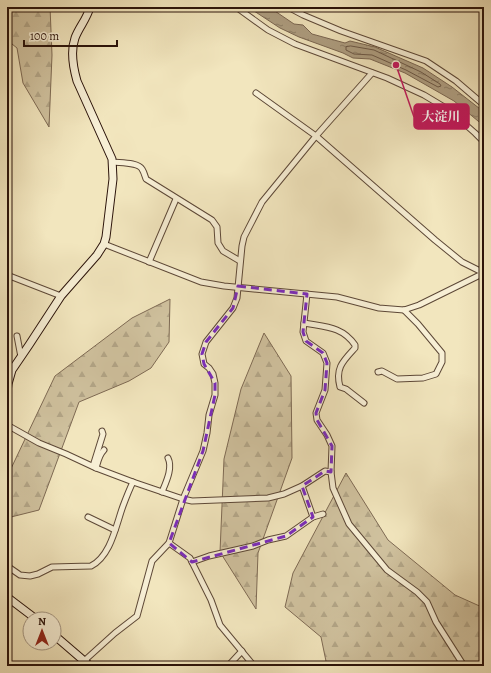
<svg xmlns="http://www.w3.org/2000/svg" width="491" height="673" viewBox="0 0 491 673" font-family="Alegreya,'Noto Serif JP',serif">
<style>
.forest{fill:url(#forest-firs);stroke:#7e6a54}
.water{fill:url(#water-ripples);stroke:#7a6651}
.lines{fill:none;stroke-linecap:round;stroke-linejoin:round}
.shore{stroke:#6c5846;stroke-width:1}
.street-casing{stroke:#5d4837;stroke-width:7}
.secondary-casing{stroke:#2b130a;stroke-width:9}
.street{stroke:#f7efd5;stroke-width:5}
.secondary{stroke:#f7efd5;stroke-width:7}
.marked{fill:none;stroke:#7b2cbf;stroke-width:3;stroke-dasharray:8 5;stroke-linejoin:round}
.leader{fill:none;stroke:#c2185b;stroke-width:1.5}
.callout-dot{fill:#c2185b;stroke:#f7efd5;stroke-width:1.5}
.callout{fill:#c2185b;stroke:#c2185b;stroke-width:1.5}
.callout-label{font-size:13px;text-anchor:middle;font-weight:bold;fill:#fff}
</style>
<defs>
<pattern id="forest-firs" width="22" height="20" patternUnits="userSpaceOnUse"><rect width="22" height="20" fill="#d0c29f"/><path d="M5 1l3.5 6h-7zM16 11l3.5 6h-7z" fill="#b3a688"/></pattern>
<pattern id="water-ripples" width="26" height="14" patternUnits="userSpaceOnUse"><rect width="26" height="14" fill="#ae9e81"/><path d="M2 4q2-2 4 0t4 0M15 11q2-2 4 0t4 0" fill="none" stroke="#8e8068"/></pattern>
</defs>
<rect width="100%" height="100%" fill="#f2e6be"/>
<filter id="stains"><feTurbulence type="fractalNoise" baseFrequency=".005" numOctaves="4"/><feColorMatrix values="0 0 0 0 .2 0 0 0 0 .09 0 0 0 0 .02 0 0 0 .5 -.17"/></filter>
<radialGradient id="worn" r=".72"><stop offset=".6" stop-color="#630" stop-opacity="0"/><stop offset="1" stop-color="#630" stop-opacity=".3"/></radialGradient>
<g class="forest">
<polygon points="7,7 50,7 52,55 49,127 23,83 17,48 7,40"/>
<polygon points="170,299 169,342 151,368 129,381 79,402 39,510 7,518 7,477 55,376 132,318"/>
<polygon points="264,333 291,376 292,458 258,553 256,609 220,552 224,459 241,389"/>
<polygon points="346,473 388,540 455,595 484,608 484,666 327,666 321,637 285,607 293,573"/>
</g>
<polygon class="water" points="248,7 269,7 294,24 303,25 312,34 345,43 350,41 375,47 423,68 452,87 484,112 484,126 454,101 405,73 370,59 353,58 343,53 299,37 280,28"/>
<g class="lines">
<polygon class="shore" points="351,46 374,50 421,72 440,84 441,86 438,87 406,70 372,55 354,54 346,50 346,47"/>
<g class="street-casing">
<g id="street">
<polyline points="236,7 268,30 295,44 387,78 424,95 449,110 475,133 484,142"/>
<polyline points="288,7 303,15 341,31 426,61 456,81 484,105"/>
<polyline points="256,93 316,136 435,240 462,262 484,273"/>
<path d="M113,162C120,163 138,162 142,169C144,172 145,176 146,179L212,220L217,227L218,243L223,251L240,261"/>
<polyline points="104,244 201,282 224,286 337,297 379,308 404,310 419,305 484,273"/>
<polyline points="149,262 176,199"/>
<polyline points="7,275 61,296"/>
<polyline points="307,294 303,332 306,341 323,353 327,363 325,390 316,413 317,420 327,435 332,446 331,472 333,488 349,524 387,570 417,592 427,602 436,622 464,666"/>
<path d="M304,323C325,327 342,326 355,345V348C343,361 335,368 340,387L346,389L364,403"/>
<polyline points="17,336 21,357"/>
<polyline points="378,372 382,371 397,379 423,378 436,374 442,362 442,353 418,324 404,310"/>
<polyline points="7,425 39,443 66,454 96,468 133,482 183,499 192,501 268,498 284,494 302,486 325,471 331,472"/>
<polyline points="93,466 103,434 102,431"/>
<path d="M96,468C98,461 99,455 104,450"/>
<polyline points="302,486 313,517"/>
<path d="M162,492C166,482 173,468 168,458"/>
<polyline points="88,517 115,530"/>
<polyline points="169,543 190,558 211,600 220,625 254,666"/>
<polyline points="192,562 209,556 253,546 268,540 286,536 313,517 323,514"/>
<path d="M7,566L20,575L30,576L38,574L52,567L91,566C111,556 116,525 123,506C126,498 129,490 133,482"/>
<polyline points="84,661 115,633 137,616 152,561 169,543 183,499 203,451 207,433 209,415 215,395 215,383 213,374 209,368 204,364 202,354 206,342 233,308 237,298 242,246 244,237 262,202 316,136 372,73"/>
<polyline points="228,666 242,651"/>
</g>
</g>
<g class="secondary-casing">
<g id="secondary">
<path d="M7,392L8,384L12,370L29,345L61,296L97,255L104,244L106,237L113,179L112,159L77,81C73,67 70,52 75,38C79,27 87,19 90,7"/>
<polyline points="7,597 36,619"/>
<polyline points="54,635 90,666"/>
</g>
</g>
<use href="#street" class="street"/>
<use href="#secondary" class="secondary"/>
</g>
<path class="marked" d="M238,286L307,294L303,332L306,341L323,353L327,363L325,390L316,413L317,420L332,446L331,472L325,471L302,486L313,517L286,536L192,562L169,543L203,451L215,395V383L204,364L202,354L206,342L233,308Z"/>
<path class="leader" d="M396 65L414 117"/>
<circle class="callout-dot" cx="396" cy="65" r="4"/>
<rect class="callout" x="414" y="104" width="55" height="25" rx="4"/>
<g class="callout-label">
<text x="441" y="121">大淀川</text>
</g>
<rect width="491" height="673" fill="none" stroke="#f2e6be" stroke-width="24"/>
<rect x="8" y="8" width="475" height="657" fill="none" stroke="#2b130a" stroke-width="2"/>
<rect x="12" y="12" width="467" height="649" fill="none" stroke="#2b130a"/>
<g transform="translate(42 631)"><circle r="19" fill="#f7efd5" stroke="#a59784"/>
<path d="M0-3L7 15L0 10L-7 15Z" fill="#8f2418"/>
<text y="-6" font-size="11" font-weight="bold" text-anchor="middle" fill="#2b130a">N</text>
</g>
<path d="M24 40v6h93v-6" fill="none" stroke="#2b130a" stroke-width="2"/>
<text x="30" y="40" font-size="12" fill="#2b130a" stroke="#f7efd5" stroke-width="3" paint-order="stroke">100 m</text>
<rect width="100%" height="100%" filter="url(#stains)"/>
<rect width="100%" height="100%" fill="url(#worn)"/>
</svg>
